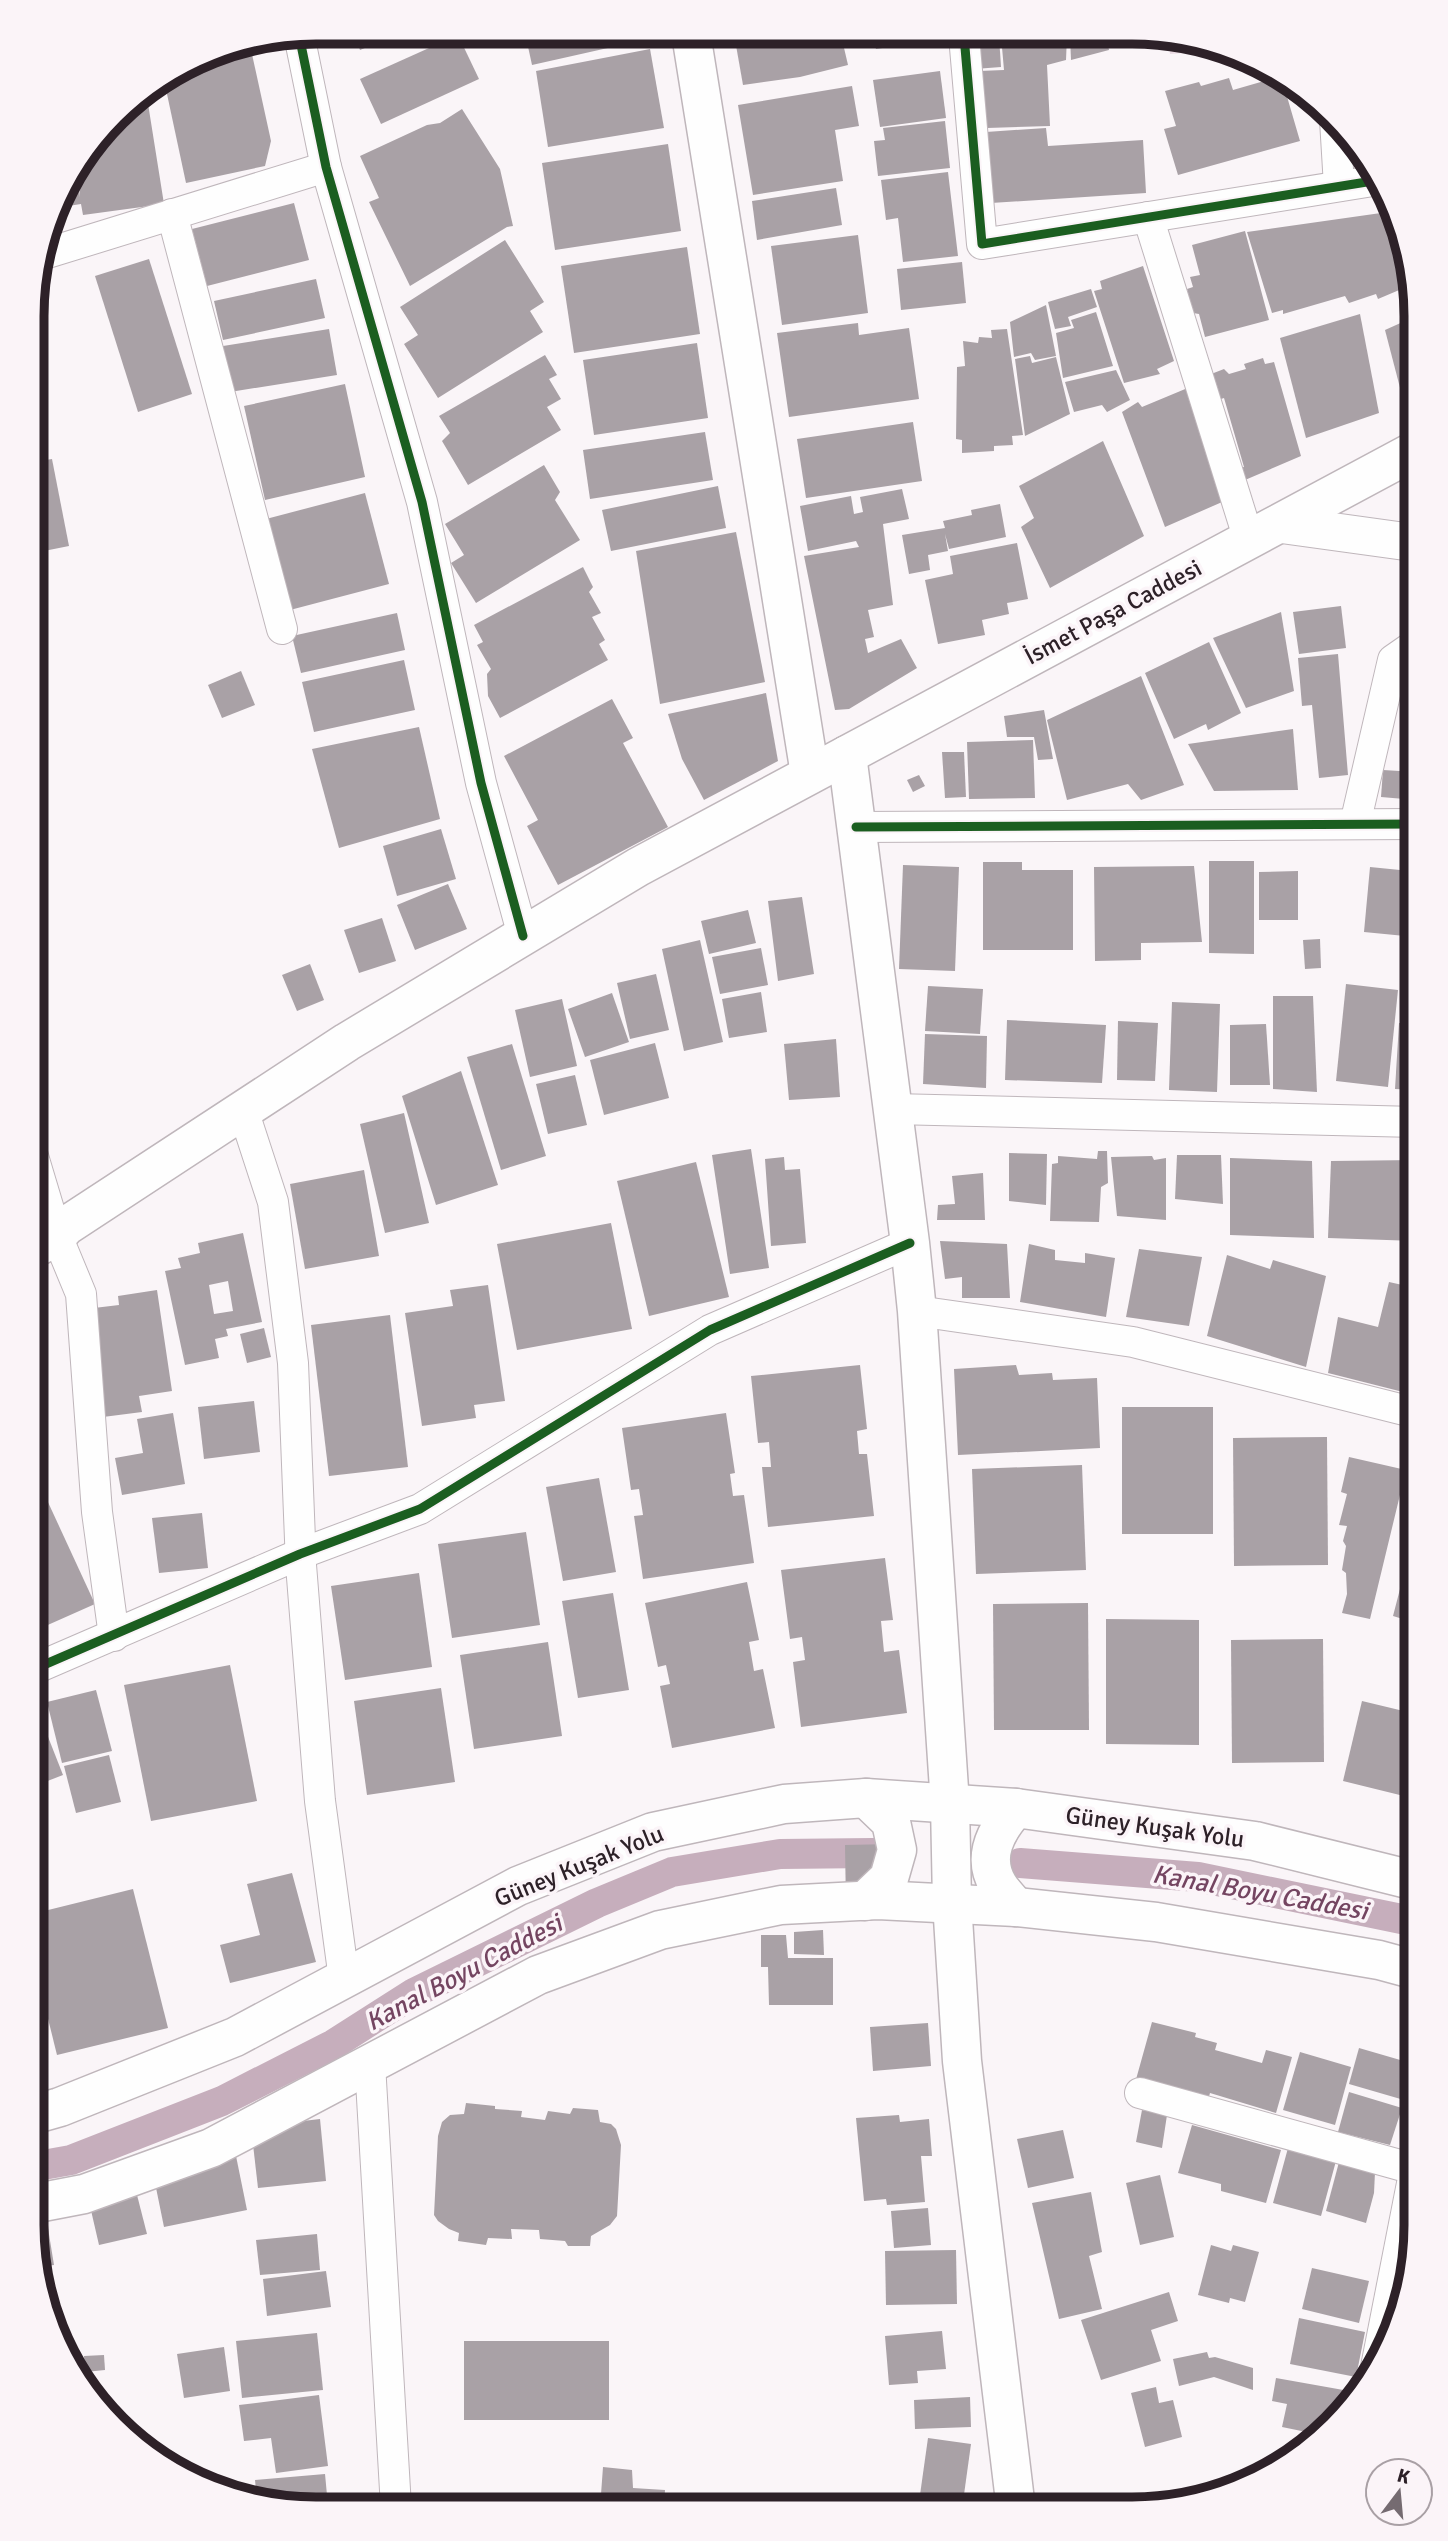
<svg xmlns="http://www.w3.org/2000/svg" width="1448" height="2541" viewBox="0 0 1448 2541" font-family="Signika,sans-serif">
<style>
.green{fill:#eadae3}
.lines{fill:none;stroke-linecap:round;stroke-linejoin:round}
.canal{stroke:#c6aebc;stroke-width:30}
.building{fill:#a9a1a6;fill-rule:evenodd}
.minor-casing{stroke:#bfb6bb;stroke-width:32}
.tertiary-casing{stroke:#bfb6bb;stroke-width:39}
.secondary-casing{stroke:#bfb6bb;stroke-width:41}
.minor{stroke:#fefefe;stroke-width:30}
.tertiary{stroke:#fefefe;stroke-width:37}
.secondary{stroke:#fefefe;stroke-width:38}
.cycleway-casing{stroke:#fbf4f8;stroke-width:13}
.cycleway{stroke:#1b5e20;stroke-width:9}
.labels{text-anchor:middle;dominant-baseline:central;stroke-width:7;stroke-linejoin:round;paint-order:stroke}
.street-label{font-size:24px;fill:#2d2128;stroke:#fbf4f8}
.water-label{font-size:26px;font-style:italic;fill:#744561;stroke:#fbf4f8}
.rim{fill:none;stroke:#2d2128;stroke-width:9}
</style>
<rect width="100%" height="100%" fill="#faf5f8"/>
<polygon class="green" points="1168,37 1187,37 1226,50 1170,54"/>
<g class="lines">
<g class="canal">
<polyline points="1020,1863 1198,1877 1416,1922"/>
<polyline points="32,2167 71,2160 222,2101 334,2044 414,1993 597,1903 672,1872 780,1854 873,1853"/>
</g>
</g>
<g class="building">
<polygon points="361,32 404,32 360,50 354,34"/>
<polygon points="525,33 638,33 639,41 532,65"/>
<polygon points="734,34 841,35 848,65 800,77 743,85"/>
<polygon points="458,35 479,79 381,124 360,79"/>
<polygon points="872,35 940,35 941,39 876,49"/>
<polygon points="972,36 999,36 1001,67 975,69"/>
<polygon points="1001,36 1067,36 1066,60 1047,65 1050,126 987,128 979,71 1004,70"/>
<polygon points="1070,36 1106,36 1109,50 1071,60"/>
<polygon points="250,45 271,141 265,166 186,183 164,80 207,53"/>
<polygon points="650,49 664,128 548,147 536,71"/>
<polygon points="940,71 946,118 880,127 873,80"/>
<polygon points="1281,76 1300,141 1178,175 1164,129 1176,126 1165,91 1199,82 1201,86 1229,78 1233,90"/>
<polygon points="852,86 859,126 835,130 843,181 753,195 738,105"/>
<polygon points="146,91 164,204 83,215 81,204 55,208 61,190 75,172 80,197 77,170 128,102"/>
<polygon points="462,109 500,169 513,226 507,227 410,286 369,202 379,198 360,156 427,125 440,123"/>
<polygon points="945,121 950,168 878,176 874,141 885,140 883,128"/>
<polygon points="1046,128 1048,146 1143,140 1146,193 991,203 986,132"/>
<polygon points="1347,133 1366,154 1349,157"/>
<polygon points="668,144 681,231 555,250 542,163"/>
<polygon points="948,172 958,256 903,262 898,218 886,220 881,180"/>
<polygon points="836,188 842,225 757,240 752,201"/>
<polygon points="294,203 309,260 207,286 192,229"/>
<polygon points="1395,211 1401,224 1411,285 1378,299 1376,294 1349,303 1345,296 1283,314 1283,310 1272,313 1247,232"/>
<polygon points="1245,231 1269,320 1205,337 1199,314 1193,313 1187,289 1193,287 1190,277 1200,275 1192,245"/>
<polygon points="858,235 868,313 782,325 771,246"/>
<polygon points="505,240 544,302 530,311 543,332 438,398 404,344 418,335 400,307"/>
<polygon points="687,247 700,334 574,353 561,266"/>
<polygon points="149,259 192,394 138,412 95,276"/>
<polygon points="962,262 966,303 901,310 897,269"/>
<polygon points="1143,266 1174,361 1157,369 1160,374 1124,383 1094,291 1102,289 1100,281"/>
<polygon points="316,279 325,318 223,340 214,301"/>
<polygon points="1091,289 1097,307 1068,317 1071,326 1055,329 1048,302"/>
<polygon points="1046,305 1056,356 1035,360 1031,353 1014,357 1010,322"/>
<polygon points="1096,312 1113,366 1063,378 1056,333 1074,328 1071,320"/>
<polygon points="1360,314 1379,413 1306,438 1280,338"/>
<polygon points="1416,316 1416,402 1405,407 1385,330"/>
<polygon points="858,323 859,335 909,328 919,399 789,417 777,333"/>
<polygon points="329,329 337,375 230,392 223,346"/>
<polygon points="1007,329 1023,435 1012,436 1013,445 994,446 994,451 962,453 962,440 956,439 957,367 965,366 963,341 978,343 979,337 992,338 991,330"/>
<polygon points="697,343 708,418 594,435 583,360"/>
<polygon points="545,355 557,375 549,379 561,399 547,407 561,430 468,485 442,441 450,433 439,416"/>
<polygon points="1030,356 1032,363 1056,357 1070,414 1025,436 1015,359"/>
<polygon points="1263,358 1265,364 1274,362 1301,456 1245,480 1240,468 1244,467 1224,398 1215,401 1206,376 1224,369 1229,374 1246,369 1244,364"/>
<polygon points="1116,370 1130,400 1107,412 1102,405 1074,412 1065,382"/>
<polygon points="345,384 365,477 265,500 244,406"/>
<polygon points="1190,387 1229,499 1165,527 1122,412 1138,402 1142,407"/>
<polygon points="913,422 922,481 806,498 797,439"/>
<polygon points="705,432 713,480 590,499 583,450"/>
<polygon points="1103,441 1144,536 1050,588 1021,527 1034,518 1019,486"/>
<polygon points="52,459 69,546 34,553 34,462"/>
<polygon points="544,465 560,492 555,500 580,540 476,603 451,563 464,555 445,524"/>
<polygon points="718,486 726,528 611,551 602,510"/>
<polygon points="902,489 909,519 883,524 893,605 868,610 874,637 865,639 868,653 901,639 917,668 849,709 835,710 804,556 859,547 856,541 808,551 800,506 851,496 854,514 863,512 860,497"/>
<polygon points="365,493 389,584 290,610 266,519"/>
<polygon points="1000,504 1006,537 949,549 945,534 948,551 928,555 930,570 909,574 902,535 945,528 943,521 972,515 971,510"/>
<polygon points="736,532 765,682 660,704 636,551"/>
<polygon points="1017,543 1028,599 1007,603 1009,614 982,620 985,635 938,644 925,580 953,574 950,556"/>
<polygon points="583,567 593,587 589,592 601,613 592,617 605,640 599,644 608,660 500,718 488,696 487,674 491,669 477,645 483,642 474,625"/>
<polygon points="1341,606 1346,648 1299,654 1293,612"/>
<polygon points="1281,612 1294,691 1246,708 1213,638"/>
<polygon points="397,613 405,650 301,673 292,636"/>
<polygon points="1209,642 1241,713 1208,730 1206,724 1174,739 1145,673"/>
<polygon points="1338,654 1348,775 1319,778 1312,705 1302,706 1298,658"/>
<polygon points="404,660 415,710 314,732 302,682"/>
<polygon points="241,671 255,705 222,718 208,685"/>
<polygon points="1141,676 1184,785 1141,800 1128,784 1067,800 1047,720"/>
<polygon points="766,693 778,761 704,800 682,759 668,714"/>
<polygon points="612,699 633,738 623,743 668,827 558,885 527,826 538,820 504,756"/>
<polygon points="1044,710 1053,759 1038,760 1034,737 1007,737 1004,716"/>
<polygon points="419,727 440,819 339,848 312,749"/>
<polygon points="1293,729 1298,790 1214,791 1188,744"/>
<polygon points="1033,740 1035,798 969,799 967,742"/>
<polygon points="942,752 964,752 966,797 945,798"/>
<polygon points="1383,770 1416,772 1416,800 1381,797"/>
<polygon points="919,775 925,786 913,792 907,780"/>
<polygon points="441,829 456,879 397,896 383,846"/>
<polygon points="1209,861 1254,861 1254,954 1209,953"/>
<polygon points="983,862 1022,862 1022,870 1073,870 1073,950 983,950"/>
<polygon points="903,865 959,867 955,971 899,969"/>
<polygon points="1194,866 1202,942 1141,943 1141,960 1095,961 1094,867"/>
<polygon points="1370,867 1410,871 1405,936 1364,932"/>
<polygon points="1298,871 1298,920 1259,920 1259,872"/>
<polygon points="448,884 467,929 415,950 397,905"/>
<polygon points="802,897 814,974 778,981 768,901"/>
<polygon points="748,910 756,943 709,954 701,921"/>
<polygon points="382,918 396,961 359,973 344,930"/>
<polygon points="1320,939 1321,968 1305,969 1303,940"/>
<polygon points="700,940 723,1042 684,1051 662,949"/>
<polygon points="761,948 768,985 720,994 712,957"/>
<polygon points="310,964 324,1000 297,1011 282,975"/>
<polygon points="656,974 669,1030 630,1039 617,983"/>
<polygon points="1346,984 1398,990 1388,1087 1336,1081"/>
<polygon points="928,986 983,989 980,1034 925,1031"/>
<polygon points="761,992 767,1032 729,1038 722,999"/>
<polygon points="612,993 629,1042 585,1057 568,1009"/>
<polygon points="1273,996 1313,996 1317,1092 1273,1089"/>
<polygon points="562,999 577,1066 530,1077 515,1010"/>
<polygon points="1172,1002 1220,1004 1217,1092 1169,1090"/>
<polygon points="1007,1020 1106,1025 1102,1083 1005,1080"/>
<polygon points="1118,1021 1158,1023 1155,1081 1117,1080"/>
<polygon points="1399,1023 1416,1024 1416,1090 1395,1089"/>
<polygon points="1266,1024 1270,1085 1230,1085 1230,1025"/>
<polygon points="925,1034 987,1036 986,1088 923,1084"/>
<polygon points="836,1039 840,1097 789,1100 784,1044"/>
<polygon points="655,1043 669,1098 604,1115 590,1060"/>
<polygon points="512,1044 546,1156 501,1170 467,1057"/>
<polygon points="461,1071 498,1185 436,1205 402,1096"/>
<polygon points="575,1075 587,1125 548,1134 536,1084"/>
<polygon points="404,1113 429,1223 385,1233 360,1124"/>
<polygon points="751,1149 769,1268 730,1274 712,1155"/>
<polygon points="1098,1151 1107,1151 1108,1183 1101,1187 1099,1222 1050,1221 1052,1164 1058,1163 1058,1156 1097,1159"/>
<polygon points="1009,1153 1047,1154 1046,1205 1009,1201"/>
<polygon points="1177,1155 1221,1155 1223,1204 1175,1199"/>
<polygon points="1152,1156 1154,1160 1166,1158 1166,1220 1117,1216 1111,1157"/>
<polygon points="784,1157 785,1170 800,1169 806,1243 771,1246 765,1159"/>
<polygon points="1230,1158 1312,1161 1314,1238 1230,1235"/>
<polygon points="1416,1160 1416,1241 1328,1238 1331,1161"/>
<polygon points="696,1162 729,1297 649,1316 617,1181"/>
<polygon points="364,1170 379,1256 305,1269 290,1184"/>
<polygon points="983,1173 985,1220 937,1220 938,1205 955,1204 952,1176"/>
<polygon points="611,1223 632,1329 517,1350 497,1244"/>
<path d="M243,1233L262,1322L226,1329L228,1336L215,1339L219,1358L185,1365L165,1271L181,1268L178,1258L200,1253L198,1243ZM228,1281L233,1311L214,1314L209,1285Z"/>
<polygon points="940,1241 1007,1244 1010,1298 962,1298 962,1277 945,1279"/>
<polygon points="1029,1244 1055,1250 1055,1260 1085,1263 1085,1253 1115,1258 1106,1317 1020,1302"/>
<polygon points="1139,1249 1202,1257 1189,1326 1126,1317"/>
<polygon points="1227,1255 1270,1269 1273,1260 1326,1276 1306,1367 1207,1336"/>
<polygon points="1389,1282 1416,1288 1416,1312 1403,1392 1328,1373 1338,1317 1378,1327"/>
<polygon points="488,1285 505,1401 474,1405 476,1418 422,1426 405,1313 453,1306 450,1290"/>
<polygon points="157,1290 172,1391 139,1396 142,1412 103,1417 94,1308 119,1305 118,1296"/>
<polygon points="390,1315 408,1467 329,1476 311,1325"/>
<polygon points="264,1328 271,1357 247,1363 240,1334"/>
<polygon points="860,1365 867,1429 857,1431 859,1454 867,1454 874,1516 768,1527 762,1467 771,1467 769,1442 758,1443 751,1376"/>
<polygon points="1016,1365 1019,1375 1052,1373 1053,1380 1097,1378 1100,1448 958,1455 954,1369"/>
<polygon points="254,1401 260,1452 204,1459 198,1407"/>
<rect x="1122" y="1407" width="91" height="127"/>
<polygon points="173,1413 185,1484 122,1495 115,1458 143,1453 137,1419"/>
<polygon points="726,1413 735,1473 730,1474 733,1496 744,1495 754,1563 643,1579 634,1516 643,1515 639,1489 631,1490 622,1428"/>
<polygon points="1327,1437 1328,1565 1234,1566 1233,1438"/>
<polygon points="1349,1457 1406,1470 1370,1619 1342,1613 1347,1594 1346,1573 1342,1570 1346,1546 1343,1541 1347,1526 1339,1525 1347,1494 1341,1492"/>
<polygon points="1082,1465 1086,1570 976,1574 972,1469"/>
<polygon points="599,1478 616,1572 563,1581 546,1487"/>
<polygon points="47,1500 95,1604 32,1632 32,1506"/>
<polygon points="202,1513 208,1568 159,1573 152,1518"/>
<polygon points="1411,1531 1416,1532 1416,1623 1393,1616 1407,1562 1404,1558"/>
<polygon points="526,1532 540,1625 452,1638 438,1544"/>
<polygon points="885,1558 893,1620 881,1621 884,1652 899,1650 907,1713 801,1727 793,1662 805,1660 802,1637 790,1639 781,1570"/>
<polygon points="419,1573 432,1667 345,1680 331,1586"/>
<polygon points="747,1582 759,1640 749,1642 754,1671 763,1669 775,1728 672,1748 660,1686 670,1684 666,1665 658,1667 645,1603"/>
<polygon points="613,1593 629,1690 578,1698 562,1601"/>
<polygon points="1088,1603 1089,1730 994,1730 993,1604"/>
<polygon points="1106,1619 1199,1620 1199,1745 1106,1744"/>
<polygon points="1323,1639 1324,1762 1232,1763 1231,1640"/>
<polygon points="548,1642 562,1736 474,1749 460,1655"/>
<polygon points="230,1665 257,1801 151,1821 124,1685"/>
<polygon points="441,1688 455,1782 367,1795 354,1701"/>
<polygon points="96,1690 112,1751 62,1763 47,1702"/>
<polygon points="1362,1701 1416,1714 1416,1799 1343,1781"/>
<polygon points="43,1724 63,1775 32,1787 32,1728"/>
<polygon points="109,1755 121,1802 76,1813 64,1766"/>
<polygon points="32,1841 39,1858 32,1861"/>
<polygon points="892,1844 846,1907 845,1845"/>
<polygon points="292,1873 316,1962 230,1983 220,1945 260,1935 247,1884"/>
<polygon points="133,1889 168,2028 57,2055 32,1954 32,1914"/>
<polygon points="823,1930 824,1955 794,1954 794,1932"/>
<polygon points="761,1935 786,1935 788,1958 833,1958 833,2005 769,2005 768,1967 761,1967"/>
<polygon points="1152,2022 1196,2033 1195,2037 1217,2043 1215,2050 1262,2063 1266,2050 1292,2057 1276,2113 1210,2093 1208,2100 1135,2083"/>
<polygon points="928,2023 931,2066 873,2071 870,2027"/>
<polygon points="1359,2048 1414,2064 1404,2100 1349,2084"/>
<polygon points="1300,2052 1351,2067 1335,2125 1283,2110"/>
<polygon points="1349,2092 1402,2108 1390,2145 1338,2132"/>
<polygon points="466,2103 495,2106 495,2109 522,2111 521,2117 545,2120 548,2111 570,2114 573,2108 598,2110 600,2122 611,2124 616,2129 621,2145 617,2216 610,2225 591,2236 590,2246 568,2246 565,2241 540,2239 539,2230 511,2229 512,2239 488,2238 486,2245 458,2241 459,2233 449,2229 438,2221 434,2215 438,2136 442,2122 450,2115 464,2114"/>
<polygon points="1142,2110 1167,2115 1162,2148 1136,2142"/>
<polygon points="899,2115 900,2122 929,2119 932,2156 921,2156 925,2202 887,2205 886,2199 864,2201 856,2118"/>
<polygon points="320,2119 326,2181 258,2188 251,2127"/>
<polygon points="1192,2125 1281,2150 1266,2203 1221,2191 1221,2184 1178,2173"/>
<polygon points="1063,2130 1074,2178 1028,2188 1017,2139"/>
<polygon points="1288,2148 1336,2161 1321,2216 1273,2203"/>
<polygon points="236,2156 247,2210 164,2227 153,2173"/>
<polygon points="1339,2162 1375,2172 1374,2193 1366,2223 1326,2211"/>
<polygon points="1160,2175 1174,2237 1140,2245 1126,2183"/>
<polygon points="1091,2192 1102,2252 1089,2256 1102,2309 1059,2319 1032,2203"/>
<polygon points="137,2195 147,2234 99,2245 90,2206"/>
<polygon points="928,2208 931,2245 894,2248 891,2211"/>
<polygon points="46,2216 54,2265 38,2267 32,2218"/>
<polygon points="317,2234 320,2270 260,2275 256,2240"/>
<polygon points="1211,2245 1231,2251 1233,2245 1259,2252 1245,2302 1230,2298 1229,2303 1198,2295"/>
<polygon points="956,2250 957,2304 886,2305 885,2251"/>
<polygon points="1312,2268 1369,2281 1359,2323 1302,2309"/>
<polygon points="326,2271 331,2307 267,2316 263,2279"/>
<polygon points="1169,2292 1178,2321 1151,2330 1161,2361 1101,2380 1081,2320"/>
<polygon points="1299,2318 1365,2332 1356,2377 1290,2364"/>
<polygon points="942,2331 946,2369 917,2371 918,2383 889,2385 885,2336"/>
<polygon points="317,2333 323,2390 242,2398 236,2341"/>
<rect x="464" y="2341" width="145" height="79"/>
<polygon points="224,2347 230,2391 184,2398 177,2354"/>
<polygon points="1207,2352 1209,2358 1215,2357 1253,2368 1253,2390 1214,2377 1179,2386 1173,2359"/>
<polygon points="104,2355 105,2370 85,2372 84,2356"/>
<polygon points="1276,2378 1349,2391 1345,2411 1321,2435 1282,2427 1287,2404 1272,2401"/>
<polygon points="1156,2387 1159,2403 1173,2400 1182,2437 1145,2447 1131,2393"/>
<polygon points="319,2395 328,2466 276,2473 271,2438 244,2441 239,2405"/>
<polygon points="970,2397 971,2427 915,2429 914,2400"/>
<polygon points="928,2438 971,2444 962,2509 918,2509"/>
<polygon points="603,2467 632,2470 633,2488 665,2490 664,2508 600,2508"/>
<polygon points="325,2474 328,2506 278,2507 257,2501 255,2480"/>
<rect x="459" y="2505" width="42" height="3"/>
</g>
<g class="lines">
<g class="minor-casing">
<g id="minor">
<polyline points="299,35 326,167 422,502 481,783 523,936"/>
<polyline points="964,36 982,244 1379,180"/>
<polyline points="1335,120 1339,186"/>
<polyline points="172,214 282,629"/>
<polyline points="1148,217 1249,540"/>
<polyline points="41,255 326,167"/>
<polyline points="1355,824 1393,660 1416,644"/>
<polyline points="856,827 1416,824"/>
<polyline points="893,1109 1416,1122"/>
<polyline points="243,1110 273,1202 293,1363 301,1565 320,1801 344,1979"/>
<polyline points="33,1156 57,1236 81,1294 97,1512 114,1636"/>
<polyline points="917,1311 1133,1342 1416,1413"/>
<polyline points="32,1670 300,1554 420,1509 710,1330 910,1243"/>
<polyline points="370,2064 396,2507"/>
<polyline points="1140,2093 1414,2169"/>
<polyline points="1376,2367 1416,2163"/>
</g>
</g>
<g class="tertiary-casing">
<polyline id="tertiary" points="1278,524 1416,543"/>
</g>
<g class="secondary-casing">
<g id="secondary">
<polyline points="691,34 810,774"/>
<polyline points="847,755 910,1243 917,1311 950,1804 952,1902 962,2061 1016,2509"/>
<polyline points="33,1249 57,1236 66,1226 347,1042 638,867 1416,450"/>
<polyline points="865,1901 889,1878 897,1850 891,1822 866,1798"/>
<path d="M1016,1907C1010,1900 1002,1892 998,1885C981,1856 997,1829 1016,1808"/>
<polyline points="32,2115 60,2107 235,2037 518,1886 653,1832 784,1804 866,1798 1016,1808 1255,1841 1416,1881"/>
<polyline points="32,2204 84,2194 211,2148 538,1975 660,1930 781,1905 878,1900 1016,1907 1156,1922 1379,1960 1416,1970"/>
</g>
</g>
<use href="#minor" class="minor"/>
<use href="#tertiary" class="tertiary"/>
<use href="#secondary" class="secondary"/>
<g class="cycleway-casing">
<g id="cycleway">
<polyline points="299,35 326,167 422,502 481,783 523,936"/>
<polyline points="964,36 982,244 1379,180"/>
<polyline points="856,827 1416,824"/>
<polyline points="32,1670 300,1554 420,1509 710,1330 910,1243"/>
</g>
</g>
<use href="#cycleway" class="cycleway"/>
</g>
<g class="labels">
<g class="street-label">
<text transform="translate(1113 612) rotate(-28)">İsmet Paşa Caddesi</text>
<text transform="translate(1155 1827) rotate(8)">Güney Kuşak Yolu</text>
<text transform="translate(579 1866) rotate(-22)">Güney Kuşak Yolu</text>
</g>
<g class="water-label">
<text transform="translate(1260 1893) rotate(10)">Kanal Boyu Caddesi</text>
<text transform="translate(464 1973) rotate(-28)">Kanal Boyu Caddesi</text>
</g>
</g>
<path d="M0 0H1448V2541H0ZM316 44H1132A272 272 0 0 1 1404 316V2225A272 272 0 0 1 1132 2497H316A272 272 0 0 1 44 2225V316A272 272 0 0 1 316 44Z" fill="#fbf4f8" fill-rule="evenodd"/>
<path class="rim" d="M316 44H1132A272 272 0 0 1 1404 316V2225A272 272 0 0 1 1132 2497H316A272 272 0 0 1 44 2225V316A272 272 0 0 1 316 44Z"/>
<g transform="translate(1399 2492) rotate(16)"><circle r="33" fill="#fbf4f8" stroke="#a9a0a5" stroke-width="2"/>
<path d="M0-5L12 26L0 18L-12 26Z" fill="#756b71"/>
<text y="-10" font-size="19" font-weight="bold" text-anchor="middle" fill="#2d2128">K</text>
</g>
</svg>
